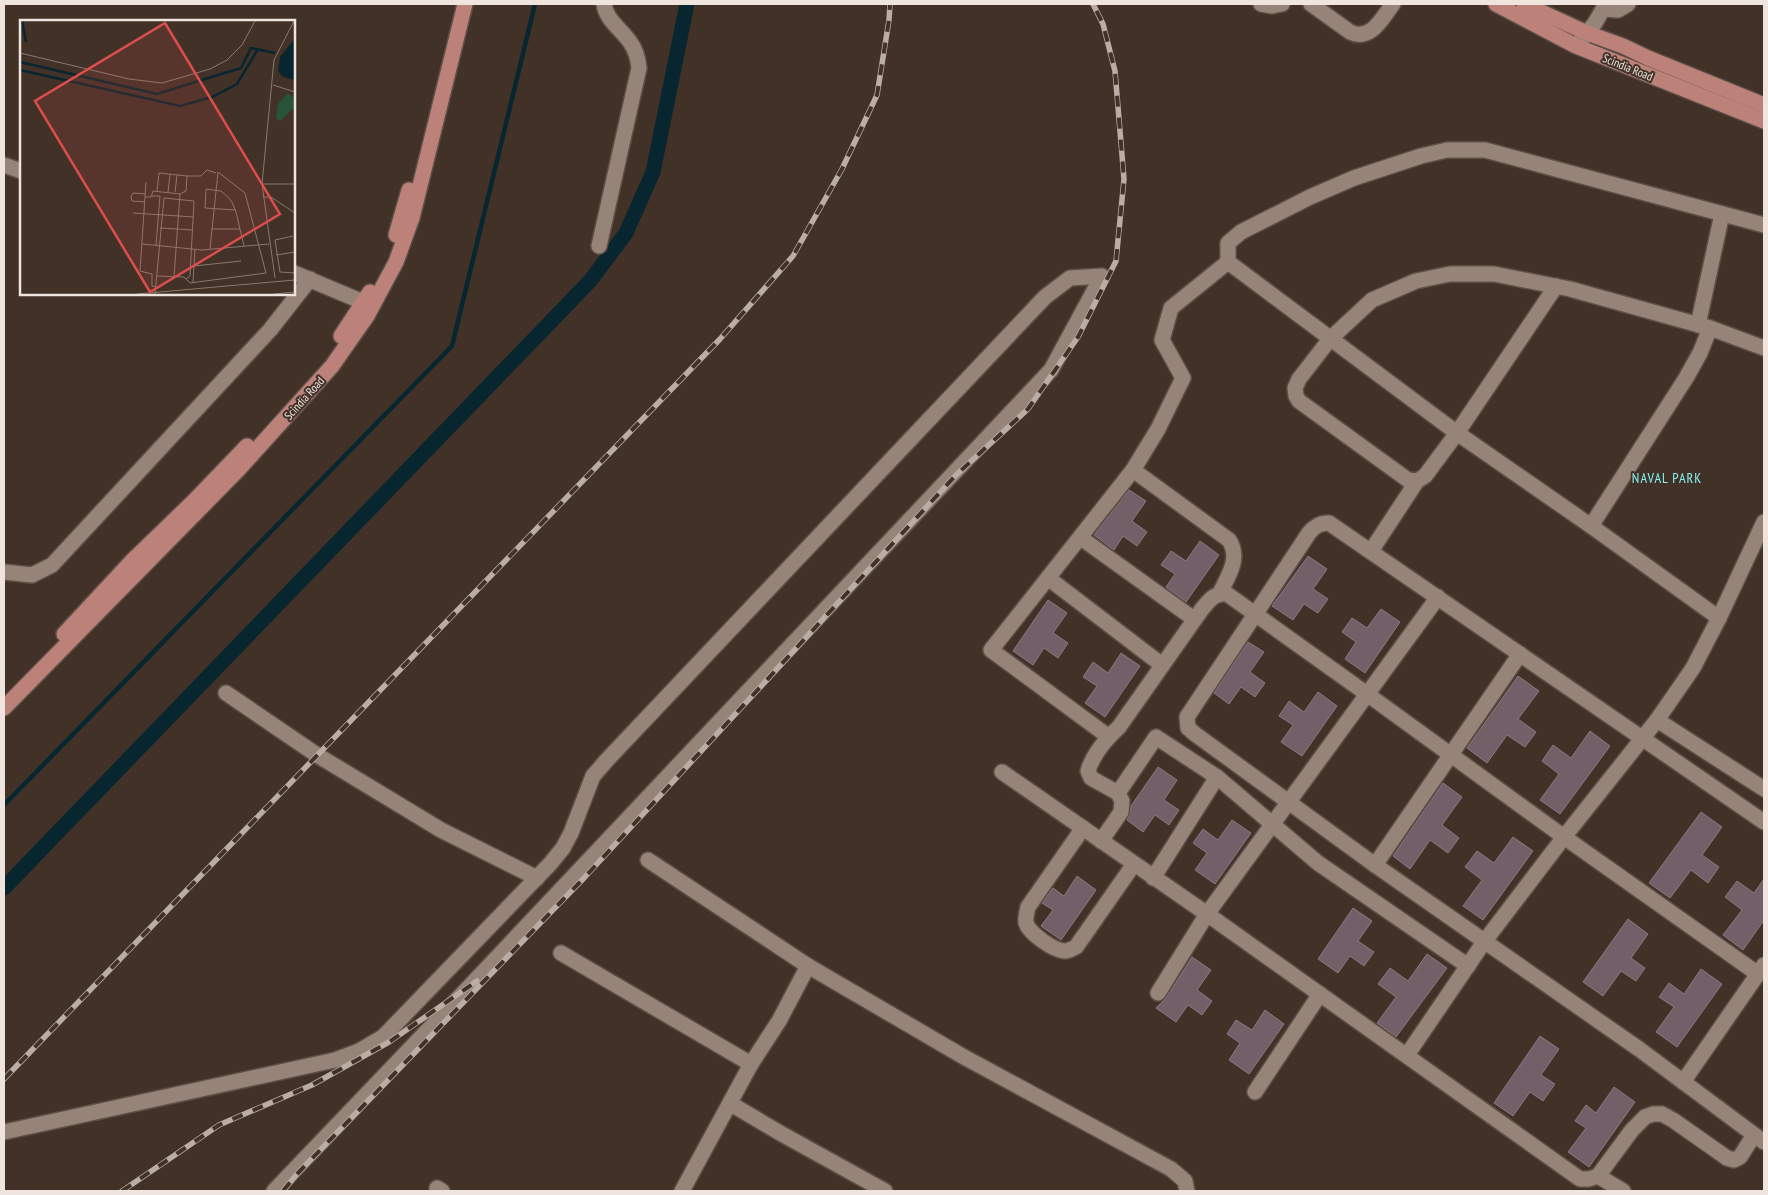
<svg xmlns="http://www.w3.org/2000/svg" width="1768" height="1195" viewBox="0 0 1768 1195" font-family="'PT Sans Narrow',sans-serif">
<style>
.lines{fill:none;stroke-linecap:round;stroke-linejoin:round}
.stream{stroke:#08262f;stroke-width:4.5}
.canal{stroke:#08262f;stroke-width:15}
.building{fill:#725f68;stroke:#8c7882}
.minor-casing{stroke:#5c4e46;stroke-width:18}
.major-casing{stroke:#5c4e46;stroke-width:18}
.minor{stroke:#978478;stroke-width:15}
.major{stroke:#bc8279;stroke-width:15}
.rail-casing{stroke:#b9ada6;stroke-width:5.5}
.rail{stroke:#413127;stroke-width:4;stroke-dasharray:11;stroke-linecap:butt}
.labels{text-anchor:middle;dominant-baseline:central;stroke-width:4;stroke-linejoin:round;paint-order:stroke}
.street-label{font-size:12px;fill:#efe4de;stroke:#413127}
.neighbourhood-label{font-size:14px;letter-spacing:1px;fill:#85f0ee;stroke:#413127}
.inset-river{fill:none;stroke:#08262f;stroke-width:2.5}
.inset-road{fill:none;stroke:#877970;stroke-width:1}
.view{fill:#db4e4c;fill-opacity:0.15;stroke:#db4e4c;stroke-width:2.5}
.inset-edge{fill:none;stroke:#efe4de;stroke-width:2.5}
</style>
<rect width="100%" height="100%" fill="#413127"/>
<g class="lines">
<polyline class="stream" points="4,805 452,346 535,4"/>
<polyline class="canal" points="4,888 590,281 626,233 653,172 687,4"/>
</g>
<g class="building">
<polygon points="1129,490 1146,501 1132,521 1147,532 1137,546 1123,536 1114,550 1094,535"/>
<polygon points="1200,541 1219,555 1186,602 1166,587 1175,574 1161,565 1171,551 1186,561"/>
<polygon points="1308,556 1327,569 1313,589 1328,599 1318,613 1304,604 1293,620 1272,606"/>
<polygon points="1048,600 1067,613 1053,633 1068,643 1058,658 1044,648 1033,665 1013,651"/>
<polygon points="1381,609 1400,622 1365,673 1345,659 1356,642 1342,632 1352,618 1367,628"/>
<polygon points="1248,642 1264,652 1250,672 1265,683 1255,697 1241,687 1229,704 1214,693"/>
<polygon points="1121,653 1140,666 1105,717 1085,703 1097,686 1083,677 1093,662 1108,673"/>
<polygon points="1518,676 1539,691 1518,719 1536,732 1525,747 1507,735 1487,763 1467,748"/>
<polygon points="1318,692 1337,706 1302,756 1281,742 1293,725 1279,716 1289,701 1304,712"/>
<polygon points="1590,731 1610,746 1560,814 1540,800 1559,774 1542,761 1553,745 1571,758"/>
<polygon points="1158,767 1177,780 1164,800 1179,810 1169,825 1155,815 1143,832 1127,820 1130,813 1131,806"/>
<polygon points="1443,783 1462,797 1442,825 1459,838 1448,853 1430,840 1410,869 1393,856"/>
<polygon points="1701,812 1722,827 1702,855 1719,867 1708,883 1691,870 1670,898 1649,883"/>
<polygon points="1232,820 1251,833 1215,884 1195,870 1207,853 1193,843 1203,829 1218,840"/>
<polygon points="1513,837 1533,851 1483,920 1463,906 1482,880 1465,867 1477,851 1494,863"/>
<polygon points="1077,876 1096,890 1061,940 1041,926 1053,910 1042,903 1053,888 1064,896"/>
<polygon points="1764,879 1764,920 1743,950 1723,935 1742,910 1725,897 1737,881 1754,893"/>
<polygon points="1353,908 1372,921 1358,941 1374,952 1364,966 1350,956 1338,973 1318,959"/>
<polygon points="1628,919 1648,934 1631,958 1645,968 1636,981 1621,971 1603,996 1583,982"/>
<polygon points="1427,954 1447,968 1396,1037 1377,1023 1396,997 1378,984 1390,968 1408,981"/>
<polygon points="1192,957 1211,970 1197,990 1212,1001 1202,1015 1188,1005 1176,1022 1156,1008 1166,998"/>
<polygon points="1701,969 1722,984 1677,1047 1656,1032 1674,1007 1659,997 1669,983 1684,994"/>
<polygon points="1265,1010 1284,1024 1249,1074 1229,1060 1240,1043 1227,1034 1236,1020 1252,1030"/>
<polygon points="1540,1036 1559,1049 1541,1075 1555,1084 1543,1101 1530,1092 1513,1116 1494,1103"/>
<polygon points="1614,1087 1635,1102 1589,1167 1568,1152 1586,1128 1575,1121 1586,1105 1596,1113"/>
</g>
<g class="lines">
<g class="minor-casing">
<g id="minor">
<polyline points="1261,4 1272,6 1282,4"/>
<path d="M1311,4L1350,32C1371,42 1382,18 1393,4"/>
<polyline points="1604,9 1618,10 1628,4"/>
<polyline points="1579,43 1595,23 1606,4"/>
<polyline points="4,165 21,171"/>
<path d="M599,246L639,68C638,58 636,50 630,42C621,29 606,20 604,4"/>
<polyline points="294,273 363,302"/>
<polyline points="1556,286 1457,433 1425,476 1417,481 1408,480 1299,401 1296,396 1295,388 1299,379 1330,339 1372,300 1416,281 1450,274 1494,274 1570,289 1710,328 1764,348"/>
<polyline points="1698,325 1722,214"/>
<polyline points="1133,470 1158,429 1183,378 1162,340 1171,308 1228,262"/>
<polyline points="1591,526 1686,378 1700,353 1710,328"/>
<polyline points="1081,538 1194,619"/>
<polyline points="1371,551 1417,481"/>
<polyline points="4,572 32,575 52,565 270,330 310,279"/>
<polyline points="1048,578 1162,665"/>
<polyline points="1719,618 1591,526 1457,433 1228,262 1228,243 1241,232 1310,197 1354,178 1421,156 1447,150 1485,150 1764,225"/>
<polyline points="226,693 317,755 441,830 537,878"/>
<polyline points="1657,720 1764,789"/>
<path d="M1109,737L991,650L1133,470L1229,540C1241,558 1228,576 1220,593"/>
<polyline points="1002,772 1207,914 1580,1179 1589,1179 1598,1176 1632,1130 1645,1117 1653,1114 1662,1114 1673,1120 1727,1158 1734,1160 1740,1157 1754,1135"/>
<polyline points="1118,793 1156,737 1217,777 1318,863 1468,966"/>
<path d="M1764,822L1329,523C1320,523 1315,526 1309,533L1187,717L1188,728L1195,734L1375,865L1639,1049L1764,1142"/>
<path d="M1083,828L1028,907C1027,912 1025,918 1026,923C1029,933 1054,951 1065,951C1069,951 1073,948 1076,947L1134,864"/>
<path d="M1101,841L1121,812L1122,801L1118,793L1091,778L1088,771C1093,754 1106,739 1119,727L1202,609C1209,601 1215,592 1227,594L1367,694L1564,837L1758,974"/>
<polyline points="648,860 808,966 964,1057 1171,1169 1185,1181 1187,1191"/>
<polyline points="1375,865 1520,654"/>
<polyline points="1153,878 1217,777"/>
<polyline points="561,953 751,1064"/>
<polyline points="1158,993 1207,914 1438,597"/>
<polyline points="1407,1055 1484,942 1564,837 1657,720 1693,668 1719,618 1764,522"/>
<polyline points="1683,1082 1764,965"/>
<polyline points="1255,1092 1320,994"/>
<polyline points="731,1104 780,1133 885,1191"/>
<polyline points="4,1132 335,1060 359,1051 383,1037 550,864 563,848 571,833 593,776 606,761 1045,297 1070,278 1102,276 1051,370 470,986 274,1191"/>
<polyline points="1598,1176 1623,1191"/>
<polyline points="437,1188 442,1191"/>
<polyline points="682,1191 751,1064 779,1021 808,966"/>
</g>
</g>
<g class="major-casing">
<g id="major">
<polyline points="1496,4 1576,46 1764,121"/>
<polyline points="1524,4 1587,33 1623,46 1648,58 1764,105"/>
<polyline points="396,235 409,190"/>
<polyline points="341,336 370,292"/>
<polyline points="64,634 131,562 194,501 247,446"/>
<polyline points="4,708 238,470 332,366 367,316 396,262 412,218 465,4"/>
</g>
</g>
<use href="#minor" class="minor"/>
<use href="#major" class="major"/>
<g class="rail-casing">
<g id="rail">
<polyline points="4,1079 720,339 793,256 842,169 877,95 889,20 890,4"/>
<polyline points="122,1191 219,1125 312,1085 389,1042 477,981"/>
<polyline points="283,1191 297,1174 584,878 956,475 1028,409 1078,337 1116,261 1124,179 1115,71 1103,24 1093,4"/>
</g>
</g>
<use href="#rail" class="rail"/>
</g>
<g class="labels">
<g class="street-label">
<text transform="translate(1628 67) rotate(22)">Scindia Road</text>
<text transform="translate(304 398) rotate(-48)">Scindia Road</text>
</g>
<g class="neighbourhood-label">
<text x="1667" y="478">NAVAL PARK</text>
</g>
</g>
<g transform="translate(20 20)">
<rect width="275" height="275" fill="#413127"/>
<path d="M268,73L275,79V87L260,101L256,98L258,84Z" fill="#275339"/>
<path d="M275,18V60L263,57L258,51L260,37Z" fill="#08262f"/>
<path class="inset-river" d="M2,1L6,22M0,42L137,74L221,48L231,28L255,33M0,50L160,86L192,77L217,64L238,29"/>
<path class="inset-road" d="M0,33L109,59L142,63L190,49L207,40L222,25L235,1M253,65L275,72M167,156H181L187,150L196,153M126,162L120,251L132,254V266L136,267M243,164H275M137,171L139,153L167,156L166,171L160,174M148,172L150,154M155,172L157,155M132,176H140L136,225M125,177H131L133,171L160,174L154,257M243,177H251L275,193M125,182L112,181L111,177L113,173L125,174M215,190L185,188L186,169L201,171L209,178L212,182L216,192L224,226M113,193L174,197M140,208L173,210M191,209H220M273,216L255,220L260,252L275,253M122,224L182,230L249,224M256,235L275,232M174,246L221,241M137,256L164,257L170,263L246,253L225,173L198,152L190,229M255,258L242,164L254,40L274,1M173,262L175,229M252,262L275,260M117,274L252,262M135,274L144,178L174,181L170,256L166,259M254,274L275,272"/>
<path class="view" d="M145,3L260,194L130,272L15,81Z"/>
<rect width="275" height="275" class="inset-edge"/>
</g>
<rect width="1768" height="1195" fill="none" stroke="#efe4de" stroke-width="10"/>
</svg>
